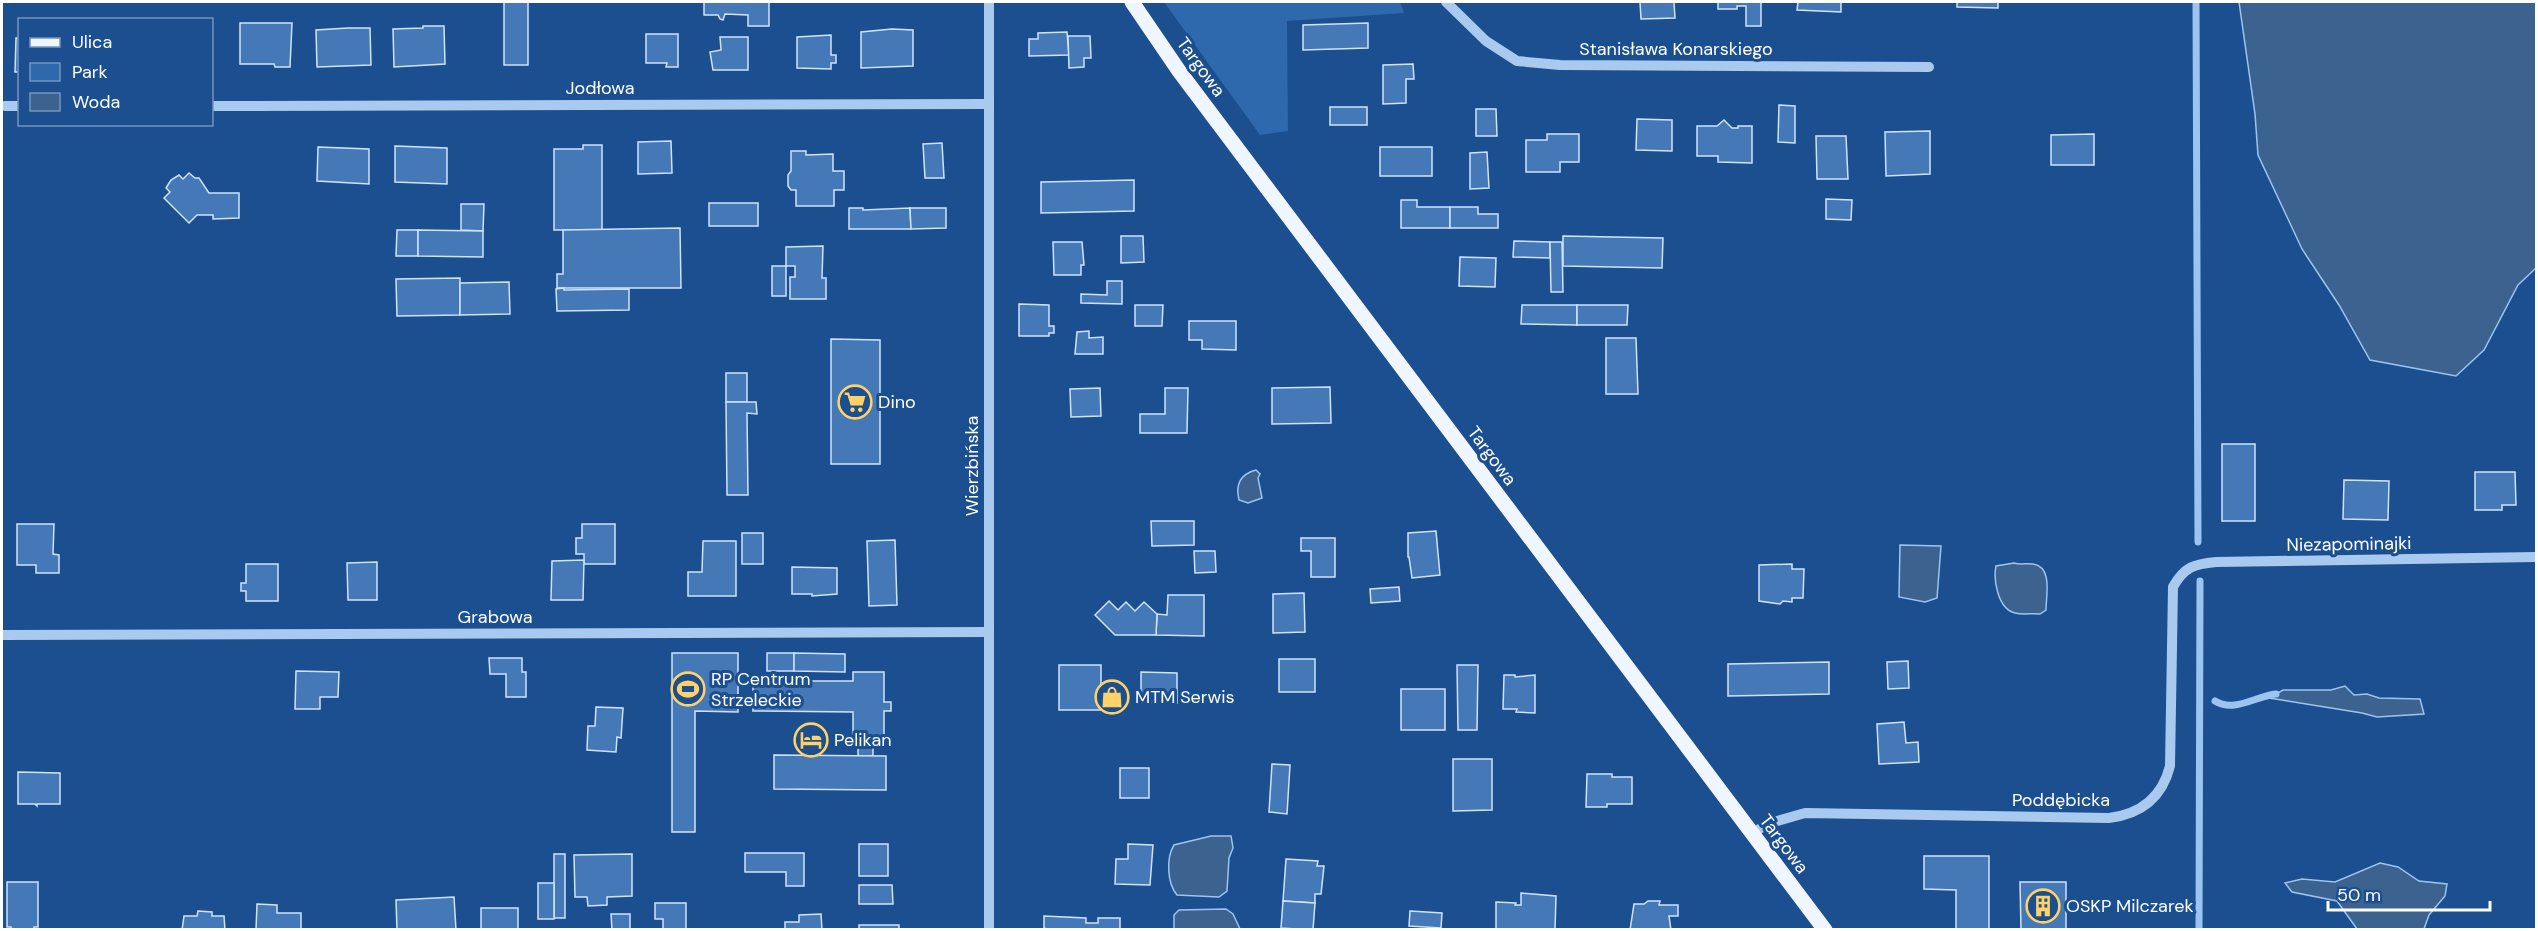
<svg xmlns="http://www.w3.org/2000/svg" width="2538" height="931" viewBox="0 0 2538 931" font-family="'DM Sans',sans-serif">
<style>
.green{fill:#2e69ad}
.water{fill:#3c6290;stroke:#9cc4f0;stroke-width:1.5}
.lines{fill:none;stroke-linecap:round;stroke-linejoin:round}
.stream{stroke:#9cc4f0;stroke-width:7}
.building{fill:#4478b7;stroke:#cfe3fa;stroke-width:1.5}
.minor{stroke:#a9c9ee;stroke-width:10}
.major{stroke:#f0f6ff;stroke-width:15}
.labels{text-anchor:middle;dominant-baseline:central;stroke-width:6;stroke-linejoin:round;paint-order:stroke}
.street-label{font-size:18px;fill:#fff;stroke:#1b4f8f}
.poi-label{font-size:18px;fill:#fff;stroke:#1b4f8f;text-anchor:start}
</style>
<rect width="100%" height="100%" fill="#1b4f8f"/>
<polygon class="green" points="1164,2 1400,2 1404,13 1287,21 1288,131 1260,135"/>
<g class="water">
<polygon points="2239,2 2536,2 2536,268 2518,285 2484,350 2456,376 2370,360 2339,305 2302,249 2258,155 2255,114"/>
<path d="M1256,470L1260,474L1258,478L1262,498L1248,503L1239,500C1235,484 1241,474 1256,470Z"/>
<polygon points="1900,545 1941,546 1937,598 1925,602 1899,597"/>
<path d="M2014,563C2021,565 2026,563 2033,564C2053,567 2046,595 2046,610L2040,614C2032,613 2023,615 2015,613C1998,609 1993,580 1996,566Z"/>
<polygon points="2345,686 2354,695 2367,694 2379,698 2420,699 2424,714 2377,717 2362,713 2269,698 2283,690 2331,690"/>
<path d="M1211,836H1231L1233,848L1229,858L1227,891L1219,897L1177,895C1167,883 1166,858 1174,845Z"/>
<polygon points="2380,863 2398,867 2419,881 2447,884 2445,896 2429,915 2424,929 2357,929 2337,901 2292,892 2285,883 2302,879 2335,882"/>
<polygon points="1226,909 1233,914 1240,929 1174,929 1174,915 1179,910"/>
</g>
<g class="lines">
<g class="stream">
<polyline points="2196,2 2198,542"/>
<path d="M2215,701C2234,713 2256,696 2276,694"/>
<polyline points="2199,930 2200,581"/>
</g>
</g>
<g class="building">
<rect x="504" y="2" width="24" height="63"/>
<polygon points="704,2 769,2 769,26 748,26 748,15 725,14 723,20 720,19 718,15 704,15"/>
<polygon points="1640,2 1674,2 1675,18 1641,19"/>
<polygon points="1718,2 1761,2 1761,26 1746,26 1746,6 1737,6 1737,9 1718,9"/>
<polygon points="1798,2 1841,2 1841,12 1797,10"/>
<polygon points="1957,2 1998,2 1998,8 1957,7"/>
<polygon points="240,23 292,23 290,67 275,67 274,64 240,64"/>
<polygon points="1368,23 1368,48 1303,50 1303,25"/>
<polygon points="423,26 444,26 445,64 394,67 393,29 423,28"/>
<polygon points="348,28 370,28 371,65 317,67 316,30"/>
<polygon points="892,29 913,30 913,66 861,68 861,32"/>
<polygon points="1067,32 1069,55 1029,56 1029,39 1038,39 1038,33"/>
<polygon points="646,34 678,34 678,67 666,67 667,63 646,63"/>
<polygon points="831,35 831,55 836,55 836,63 831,63 831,69 797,68 797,37"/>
<polygon points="1068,36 1090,36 1091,58 1084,58 1084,67 1069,68"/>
<polygon points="720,37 748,37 748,70 713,70 710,52 721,50"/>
<polygon points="16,38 20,38 20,72 15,72"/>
<polygon points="1413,64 1414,79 1406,79 1406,103 1383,104 1383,65"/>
<polygon points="1779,105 1795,106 1795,143 1778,142"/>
<rect x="1330" y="107" width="37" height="18"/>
<polygon points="1476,109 1496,109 1497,136 1476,136"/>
<polygon points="1637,119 1672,120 1672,151 1636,150"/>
<polygon points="1724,120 1732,128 1738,128 1738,126 1752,126 1752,163 1718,162 1718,156 1697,156 1697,126 1717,126"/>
<polygon points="1930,131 1930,174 1886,176 1885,132"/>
<polygon points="1547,134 1579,134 1579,162 1560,162 1560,172 1526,172 1526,140 1547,140"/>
<polygon points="2094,134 2094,165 2051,165 2051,135"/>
<polygon points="1816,136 1846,136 1848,179 1817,179"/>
<polygon points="671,141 672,173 638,174 638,142"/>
<polygon points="942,143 944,178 925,178 923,144"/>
<polygon points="583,145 602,145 602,230 554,230 554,149 583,149"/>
<polygon points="395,146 447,148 447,184 395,182"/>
<polygon points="318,147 369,149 369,184 317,181"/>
<rect x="1380" y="147" width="52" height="29"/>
<polygon points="791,151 806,151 806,155 833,154 833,171 844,171 844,190 834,190 834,206 796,206 796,190 791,190 788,186 788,175 791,171"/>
<polygon points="1487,152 1489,188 1470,189 1470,153"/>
<polygon points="189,173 195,178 199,178 209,193 239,193 239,218 213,219 213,215 197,215 189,223 164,198 170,192 166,188 171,180 179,175 183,179"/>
<polygon points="1134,180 1134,211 1041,213 1041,182"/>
<polygon points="1826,199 1852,200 1851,220 1826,219"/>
<polygon points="1401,200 1417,200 1417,207 1450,207 1450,228 1401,228"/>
<rect x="709" y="203" width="49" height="23"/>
<polygon points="461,204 484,204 483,231 461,230"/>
<polygon points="1450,207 1478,207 1478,214 1498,214 1498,228 1450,228"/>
<polygon points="849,208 863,208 863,210 910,208 911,229 849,229"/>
<polygon points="910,208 946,208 946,228 911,229"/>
<polygon points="680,228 681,288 557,288 557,274 563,274 563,230"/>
<polygon points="397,230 418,230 418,256 396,256"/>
<polygon points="418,230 483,231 483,257 418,256"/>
<polygon points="1121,236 1143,236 1144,262 1121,263"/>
<polygon points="1563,236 1663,238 1662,268 1563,266"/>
<polygon points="1514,241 1550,242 1550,258 1513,257"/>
<polygon points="1053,242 1082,242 1084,265 1081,265 1081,275 1054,275"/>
<polygon points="1550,242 1562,242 1563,292 1551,292"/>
<polygon points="823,246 822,278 826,278 826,299 790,299 790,277 795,277 795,266 786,266 786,247"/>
<polygon points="1460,257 1496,258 1495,287 1459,286"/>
<rect x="772" y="266" width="14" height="30"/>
<polygon points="460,278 460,315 397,316 396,279"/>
<polygon points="1107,281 1122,281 1122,304 1081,303 1081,294 1107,295"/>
<polygon points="509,282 510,314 460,315 460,283"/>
<polygon points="564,288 564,290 629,289 629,310 557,311 556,289"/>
<polygon points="1019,304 1049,305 1049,326 1054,326 1054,333 1049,333 1049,336 1019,336"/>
<polygon points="1135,305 1163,305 1162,326 1135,326"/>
<polygon points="1522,305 1577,305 1577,325 1521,324"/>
<polygon points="1577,305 1628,305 1627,325 1577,325"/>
<polygon points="1189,321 1236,321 1236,350 1202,349 1202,340 1189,340"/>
<polygon points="1089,331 1089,338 1103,337 1103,354 1075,354 1077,332"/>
<polygon points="1606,338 1636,338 1638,394 1606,394"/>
<polygon points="831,339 880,340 880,464 831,464"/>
<rect x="726" y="373" width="21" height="29"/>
<polygon points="1330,387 1331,423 1272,424 1272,388"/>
<polygon points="1100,388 1101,416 1071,417 1070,389"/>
<polygon points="1165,388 1188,388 1187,433 1140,433 1140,414 1165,414"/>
<polygon points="726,402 756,402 757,414 747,413 748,495 727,495"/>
<rect x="2222" y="444" width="33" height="77"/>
<polygon points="2475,472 2515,472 2516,505 2502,505 2502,510 2475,510"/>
<polygon points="2344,480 2389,481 2388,520 2343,519"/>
<polygon points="1151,521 1194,521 1194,545 1152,546"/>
<polygon points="17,524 54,524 53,554 59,555 59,573 36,573 36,565 17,565"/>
<polygon points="582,524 615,524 615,564 584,564 584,554 576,554 576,538 582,538"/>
<polygon points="1436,531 1440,575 1412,578 1409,557 1408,557 1408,533"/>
<rect x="742" y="533" width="21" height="31"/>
<polygon points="1301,538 1335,538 1335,577 1311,577 1311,551 1301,551"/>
<polygon points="895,540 897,605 869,606 867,541"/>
<polygon points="703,541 736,541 736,596 688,596 688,572 702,572"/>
<polygon points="1194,551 1215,551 1216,572 1195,573"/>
<polygon points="584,560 583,600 551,600 552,561"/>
<polygon points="377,562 377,600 348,600 347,563"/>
<polygon points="246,564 278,564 278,601 246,601 246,591 241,591 241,583 246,583"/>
<polygon points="1792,564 1792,569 1804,569 1803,598 1792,598 1792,602 1783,601 1780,604 1759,601 1759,565"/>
<polygon points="792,567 837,568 837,594 812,596 812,594 792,594"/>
<polygon points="1399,587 1400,601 1371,603 1370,589"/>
<polygon points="1304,593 1305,632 1273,633 1273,594"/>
<polygon points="1168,595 1204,595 1204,636 1156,635 1157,614 1167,615"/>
<polygon points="1109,601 1118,610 1126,602 1135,611 1144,602 1157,614 1156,635 1115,635 1095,615"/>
<polygon points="672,653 738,653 738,712 695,711 695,832 672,832"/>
<rect x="767" y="653" width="27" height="18"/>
<polygon points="794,653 845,654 845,672 794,671"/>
<polygon points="489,658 522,658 522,672 526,672 526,697 506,697 506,674 490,674"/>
<rect x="1279" y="659" width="36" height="33"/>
<polygon points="1908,661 1909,688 1888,689 1887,662"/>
<polygon points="1829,662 1829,694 1728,696 1728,664"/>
<rect x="1059" y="665" width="42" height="45"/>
<polygon points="1457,665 1478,665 1477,730 1458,730"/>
<polygon points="296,671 339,672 338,697 320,697 320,709 295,709"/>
<polygon points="853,672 884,672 884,702 891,702 891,711 884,711 884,742 873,742 873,756 858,756 858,742 853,742 853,712 753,711 753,681 853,681"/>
<polygon points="1141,672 1177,673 1177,703 1141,703"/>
<polygon points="1504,675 1515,675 1515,677 1535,675 1535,713 1516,712 1517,709 1503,709"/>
<rect x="1401" y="689" width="44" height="41"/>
<polygon points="596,707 623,708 621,738 617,737 616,752 587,750 588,726 595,726"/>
<polygon points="1904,722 1906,743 1918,742 1919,762 1879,764 1877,724"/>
<polygon points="774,755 886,756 886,790 774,789"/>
<polygon points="1453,759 1492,759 1492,810 1453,811"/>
<polygon points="1272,764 1290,765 1287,814 1269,812"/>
<rect x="1120" y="768" width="29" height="30"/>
<polygon points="18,772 60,773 60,804 37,804 37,806 35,804 18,804"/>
<polygon points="1587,774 1612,774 1612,777 1632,777 1632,804 1607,804 1607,807 1586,807"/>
<rect x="859" y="844" width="29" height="32"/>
<polygon points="1128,844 1153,845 1150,885 1115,884 1116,859 1128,859"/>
<polygon points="745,853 804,853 804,886 786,886 786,872 745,872"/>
<rect x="554" y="854" width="11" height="64"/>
<polygon points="632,854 632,896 607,897 607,905 588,906 587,897 575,897 574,855"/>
<polygon points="1924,856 1989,856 1989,930 1956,930 1956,890 1924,889"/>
<polygon points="1286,859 1318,861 1317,866 1324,866 1321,894 1315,894 1315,903 1283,901"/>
<polygon points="7,882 38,882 38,927 34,927 34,930 11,930 11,927 7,927"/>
<polygon points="2020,882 2066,882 2066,930 2021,930"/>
<rect x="538" y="883" width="16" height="36"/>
<polygon points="859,885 892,885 893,904 859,904"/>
<polygon points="1521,893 1556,896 1555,930 1496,930 1496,902 1516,903 1515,905 1521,905"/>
<polygon points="454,897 456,930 397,930 396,900"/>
<polygon points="1283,901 1315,903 1313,930 1281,928"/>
<polygon points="1648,901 1660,901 1659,905 1678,905 1678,916 1669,916 1671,930 1630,930 1634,904 1644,904"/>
<polygon points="655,903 686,903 686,930 663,930 663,919 655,919"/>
<polygon points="257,904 277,905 277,913 301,913 301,930 256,930"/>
<polygon points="481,908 518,908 518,929 481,930"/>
<polygon points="198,911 212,912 212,916 224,916 225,930 182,930 184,916 197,916"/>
<polygon points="1410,911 1442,913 1441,928 1409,926"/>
<polygon points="611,914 630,914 630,930 612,930"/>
<polygon points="821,914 822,930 785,930 785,922 799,922 799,915"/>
<polygon points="1044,916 1086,918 1086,923 1098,923 1098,918 1120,918 1120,930 1049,930 1044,928"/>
<rect x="859" y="925" width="40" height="5"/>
</g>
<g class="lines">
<g class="minor">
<polyline points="989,2 989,930"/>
<polyline points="1446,2 1486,41 1517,61 1560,65 1929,67"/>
<polyline points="5,106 20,106"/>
<polyline points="212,106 988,104"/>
<polyline points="2,635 989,632"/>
<path d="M1752,833L1770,823L1805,813L2109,818C2141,814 2162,798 2170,766L2173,587C2184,567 2194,564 2216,562L2536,557"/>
</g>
<polyline class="major" points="1132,2 1179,71 1825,930"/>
</g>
<defs>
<g id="supermarket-ring" transform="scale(1.725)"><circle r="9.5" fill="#1b4f8f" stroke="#ffd166" stroke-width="1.5"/><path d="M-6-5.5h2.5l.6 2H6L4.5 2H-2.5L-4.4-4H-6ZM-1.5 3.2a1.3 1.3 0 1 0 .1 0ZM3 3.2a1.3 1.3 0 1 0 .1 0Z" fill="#ffd166"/></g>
<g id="stadium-ring" transform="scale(1.725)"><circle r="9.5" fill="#1b4f8f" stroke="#ffd166" stroke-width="1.5"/><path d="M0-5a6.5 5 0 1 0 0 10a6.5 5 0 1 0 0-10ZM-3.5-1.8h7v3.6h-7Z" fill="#ffd166"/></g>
<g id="shop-ring" transform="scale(1.725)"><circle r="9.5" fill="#1b4f8f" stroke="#ffd166" stroke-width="1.5"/><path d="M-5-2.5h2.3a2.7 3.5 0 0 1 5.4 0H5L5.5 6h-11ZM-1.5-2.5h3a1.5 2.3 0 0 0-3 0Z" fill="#ffd166"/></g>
<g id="hotel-ring" transform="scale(1.725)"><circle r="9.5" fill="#1b4f8f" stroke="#ffd166" stroke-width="1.5"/><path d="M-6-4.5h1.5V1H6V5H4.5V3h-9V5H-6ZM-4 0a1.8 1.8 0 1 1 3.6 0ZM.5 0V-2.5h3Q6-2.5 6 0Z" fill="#ffd166"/></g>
<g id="building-ring" transform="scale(1.725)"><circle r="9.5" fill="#1b4f8f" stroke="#ffd166" stroke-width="1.5"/><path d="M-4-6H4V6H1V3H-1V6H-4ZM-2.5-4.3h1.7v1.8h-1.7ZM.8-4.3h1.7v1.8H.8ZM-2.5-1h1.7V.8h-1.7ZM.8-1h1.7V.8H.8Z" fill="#ffd166"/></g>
</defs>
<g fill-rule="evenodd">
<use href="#supermarket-ring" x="855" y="402"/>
<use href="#stadium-ring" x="688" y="689"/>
<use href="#shop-ring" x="1112" y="697"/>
<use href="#hotel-ring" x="811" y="740"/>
<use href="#building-ring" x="2043" y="906"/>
</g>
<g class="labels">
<g class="street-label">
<text x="1676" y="49">Stanisława Konarskiego</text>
<text transform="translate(1201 67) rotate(54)">Targowa</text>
<text x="600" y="88">Jodłowa</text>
<text transform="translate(1492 456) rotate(53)">Targowa</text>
<text transform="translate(972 466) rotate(-90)">Wierzbińska</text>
<text transform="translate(2349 544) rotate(-1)">Niezapominajki</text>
<text x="495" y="617">Grabowa</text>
<text x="2061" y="800">Poddębicka</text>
<text transform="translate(1784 844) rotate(53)">Targowa</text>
</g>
<g class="poi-label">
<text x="878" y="402">Dino</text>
<text x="711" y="679">RP Centrum<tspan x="711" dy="21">Strzeleckie</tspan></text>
<text x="1135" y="697">MTM Serwis</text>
<text x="834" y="740">Pelikan</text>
<text x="2066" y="906">OSKP Milczarek</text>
</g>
</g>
<rect width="2538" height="931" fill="none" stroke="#ffffff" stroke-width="6"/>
<rect x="18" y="18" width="195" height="108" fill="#1b4f8f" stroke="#7695bc" stroke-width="1.5"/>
<rect x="30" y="38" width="30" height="9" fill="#f0f6ff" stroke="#7695bc" stroke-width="1.5"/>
<text x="72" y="48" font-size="18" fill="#ffffff">Ulica</text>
<rect x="30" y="63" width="30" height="18" fill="#2e69ad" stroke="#7695bc" stroke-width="1.5"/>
<text x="72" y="78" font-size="18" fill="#ffffff">Park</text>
<rect x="30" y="93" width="30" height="18" fill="#3c6290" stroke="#7695bc" stroke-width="1.5"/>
<text x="72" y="108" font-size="18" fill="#ffffff">Woda</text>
<path d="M2328 901v9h162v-9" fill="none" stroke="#ffffff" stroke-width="3"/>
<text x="2337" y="901" font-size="18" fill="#ffffff" stroke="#1b4f8f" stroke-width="4.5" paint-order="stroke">50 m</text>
</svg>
